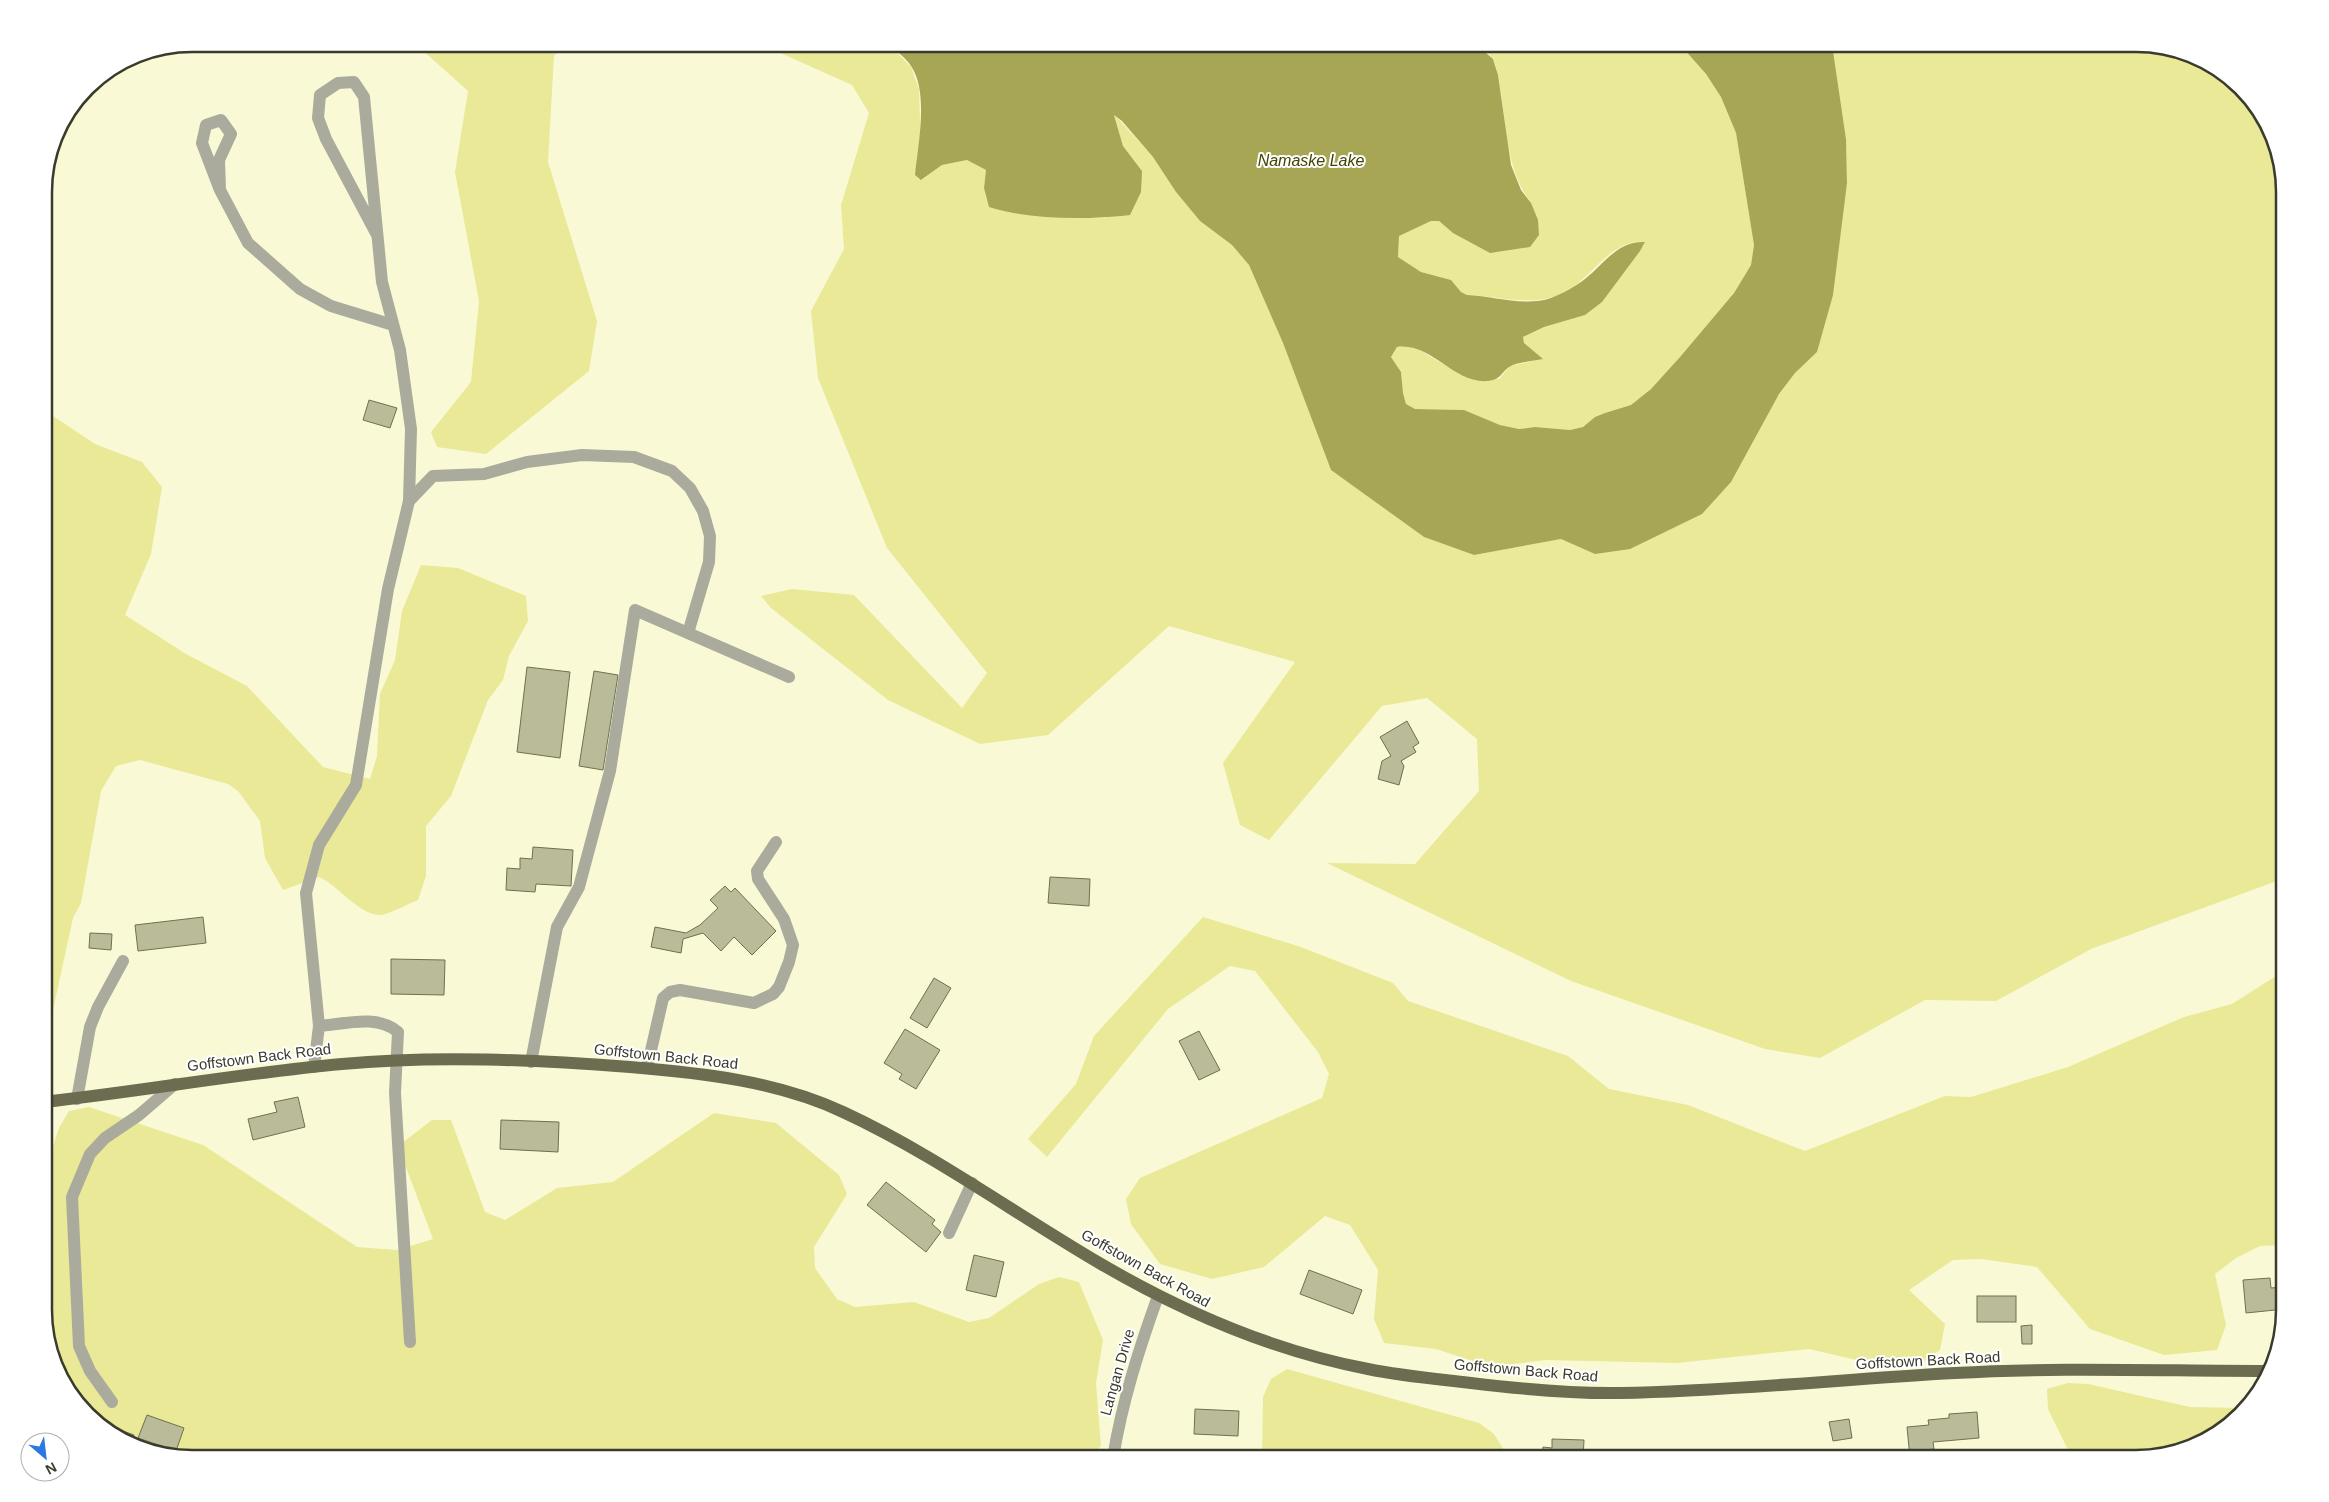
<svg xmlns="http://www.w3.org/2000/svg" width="2329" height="1502" viewBox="0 0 2329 1502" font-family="Helvetica,sans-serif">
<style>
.green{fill:#e9e998}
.water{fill:#a6a655}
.building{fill:#babb98;stroke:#707050}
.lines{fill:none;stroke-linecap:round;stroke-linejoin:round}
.minor{stroke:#aaab9c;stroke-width:12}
.major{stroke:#6c6c51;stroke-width:12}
.labels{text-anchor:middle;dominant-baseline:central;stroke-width:4;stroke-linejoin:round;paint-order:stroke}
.street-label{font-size:15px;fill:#3b3b2d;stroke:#fff}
.water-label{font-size:16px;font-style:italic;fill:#444301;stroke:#fff}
.rim{fill:none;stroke:#3b3b2d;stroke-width:2.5}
</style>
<rect width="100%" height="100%" fill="#f9fad5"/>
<g class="green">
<polygon points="421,44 565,44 554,56 548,162 597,321 589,371 486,454 437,447 431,432 471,382 479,301 455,172 468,91 420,48"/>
<polygon points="769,44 889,44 911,67 919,89 922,180 942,165 967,160 986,170 984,188 1009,213 1106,218 1142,171 1123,146 1114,114 1153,157 1176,192 1200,221 1232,245 1249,265 1283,343 1331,470 1424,537 1474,555 1561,539 1595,553 1769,411 1779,394 1795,373 1817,352 1847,183 1846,139 1832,44 2137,44 2175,49 2219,69 2266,118 2285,192 2285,878 2091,949 1996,1001 1925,1000 1820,1058 1765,1049 1571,981 1327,863 1415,864 1479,791 1477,739 1427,698 1382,706 1269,840 1240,825 1223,763 1295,662 1169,626 1048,735 980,744 888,700 771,608 761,596 792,589 854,595 962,708 987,673 887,548 818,378 811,311 844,249 841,205 869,113 852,85 776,51"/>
<path d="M1459,44H1676L1683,48L1706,74L1721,97L1736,133L1754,245L1751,265L1734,293L1680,357L1651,389L1631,405L1605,413L1595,417L1583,427L1570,430L1535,427L1519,429L1500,425L1464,410L1415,409L1406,404L1403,393L1401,372L1391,357L1397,347L1411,345L1465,377L1499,379L1510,366L1542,359L1524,343L1523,337L1544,327L1585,315L1645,243C1615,237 1594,273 1572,288C1541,310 1501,296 1467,295L1461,292L1451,280L1421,272L1398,257L1399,236L1431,221H1439L1453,233L1531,203C1507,171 1507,131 1501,93C1499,83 1498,69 1493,59C1487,48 1470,47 1459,44Z"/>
<path d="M44,410L95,444L142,462L162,487L151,554L125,615L186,654L247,686L323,767L370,779L377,756L380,694L395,660L402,611L421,565L458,568L526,596L528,621L509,656L503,680L488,700L451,796L426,826V876L418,900C407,904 396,911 385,914C363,921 339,885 319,877L283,890L265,858L260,821L238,791L228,784L140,760L116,766L101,791L81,903L73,918L48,1033L44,1032Z"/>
<polygon points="1203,917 1298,946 1393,983 1408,1001 1568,1056 1609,1089 1688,1105 1805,1151 1945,1096 1971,1097 2068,1067 2184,1017 2232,1004 2276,976 2285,974 2285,1245 2260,1246 2236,1258 2215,1274 2226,1325 2217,1350 2164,1355 2090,1329 2037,1267 1981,1259 1953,1260 1909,1290 1945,1324 1940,1350 1918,1365 1891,1368 1809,1349 1677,1363 1545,1360 1491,1367 1436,1349 1384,1343 1374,1319 1378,1270 1350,1225 1325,1216 1264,1267 1212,1279 1160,1264 1131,1224 1126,1199 1140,1178 1322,1098 1329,1074 1318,1052 1255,971 1230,966 1168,1009 1047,1157 1028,1139 1076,1084 1094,1036"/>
<polygon points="89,1107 203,1145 357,1247 397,1250 433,1239 398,1146 432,1120 451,1120 485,1212 505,1220 557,1188 613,1182 714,1113 776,1123 839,1175 847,1194 814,1247 815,1268 837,1299 855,1307 914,1302 969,1322 989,1318 1039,1284 1059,1277 1079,1282 1103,1340 1096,1383 1101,1446 1090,1458 192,1458 154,1453 110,1433 63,1384 44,1319 44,1174 59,1128 69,1111"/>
<polygon points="1287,1369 1479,1423 1494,1434 1509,1458 1262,1458 1263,1397 1271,1379"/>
<polygon points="2068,1383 2088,1384 2190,1407 2243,1408 2211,1439 2137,1458 2072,1458 2048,1409 2047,1389"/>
</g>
<path class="water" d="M889,44H1459L1484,51L1493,59L1498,75L1511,165L1521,190L1531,203L1538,220L1539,235L1530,247L1490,253L1453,233L1439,221H1431L1399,236L1398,257L1421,272L1451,280L1461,292L1467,295C1494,296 1525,307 1551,298C1564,293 1574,287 1585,279C1604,264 1617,241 1645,242L1640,251L1602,302L1585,315L1544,327L1523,337L1524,343L1543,359C1534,361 1517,362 1509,367C1501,373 1500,380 1488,381C1453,384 1432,342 1397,347L1391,357L1401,372L1403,393L1406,404L1415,409L1464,410L1500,425L1519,429L1535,427L1570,430L1583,427L1595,417L1605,413L1631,405L1651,389L1680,357L1734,293L1751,265L1754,245L1736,133L1721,97L1706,74L1683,48L1676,44H1832L1846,139L1847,183L1833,295L1817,352L1795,373L1779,394L1731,482L1702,514L1630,549L1595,554L1561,539L1474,555L1424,537L1331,470L1283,343L1249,265L1232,245L1200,221L1176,192L1153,157L1122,121L1114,115L1123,146L1142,171L1141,192L1130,215C1088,220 1029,220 989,207L984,188L986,170L967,160L942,165L921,180L915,175C918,145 929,92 911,66C906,58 896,51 889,44Z"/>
<g class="building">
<polygon points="369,400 397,408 390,428 363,420"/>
<polygon points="527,667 570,672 560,758 517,752"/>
<polygon points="594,671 618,675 603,770 579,766"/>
<polygon points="1407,721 1419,743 1413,747 1416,752 1401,761 1404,766 1399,785 1378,779 1382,761 1391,756 1380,737"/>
<polygon points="533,847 573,850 571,886 536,884 535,892 506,890 507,868 520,869 520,858 532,859"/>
<polygon points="1050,877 1090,879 1089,906 1048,903"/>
<polygon points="725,886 731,892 735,888 776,931 752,955 734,937 721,951 703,933 683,939 681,953 651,947 655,927 686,933 700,925 718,908 710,900"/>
<polygon points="203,917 206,943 138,951 135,925"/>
<polygon points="90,933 112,934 111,950 89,948"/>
<polygon points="391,959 445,960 444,995 391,994"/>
<polygon points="934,978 951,988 927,1028 910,1018"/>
<polygon points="905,1029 940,1050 916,1089 899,1079 902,1074 884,1063"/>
<polygon points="1199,1031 1220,1070 1199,1080 1179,1041"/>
<polygon points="298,1097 305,1127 253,1140 248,1119 277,1112 274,1102"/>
<polygon points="501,1120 559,1122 558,1152 500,1149"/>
<polygon points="886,1182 935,1220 932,1224 941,1232 926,1252 867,1205"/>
<polygon points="974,1255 1004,1262 996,1297 966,1290"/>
<polygon points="1309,1270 1362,1290 1353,1314 1300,1294"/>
<polygon points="2270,1278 2271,1288 2285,1287 2285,1309 2246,1313 2243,1280"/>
<rect x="1977" y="1296" width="39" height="26"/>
<polygon points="2032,1325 2032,1344 2022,1344 2021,1326"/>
<polygon points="1195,1409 1239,1411 1238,1436 1194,1434"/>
<polygon points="1977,1412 1979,1438 1933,1442 1934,1449 1925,1450 1926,1458 1910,1458 1907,1427 1929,1425 1928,1420 1949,1418 1949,1414"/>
<polygon points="147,1415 184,1428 176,1451 138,1438"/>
<polygon points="1849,1419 1852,1438 1833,1441 1829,1422"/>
<polygon points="112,1427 134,1435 131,1443 110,1433"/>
<polygon points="1552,1439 1584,1440 1583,1458 1542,1458 1543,1447 1552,1448"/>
</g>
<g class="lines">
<g class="minor">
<polyline points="220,190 202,143 206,125 221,120 231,134 219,160 220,190 248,243 300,289 331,306 393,325"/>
<polyline points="377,235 326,139 318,118 320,95 338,83 354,82 364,97 382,282 400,350 411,429 409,501"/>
<polyline points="319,1026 306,893 319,845 356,785 388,589 409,501 433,476 484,474 527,462 582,455 634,457 672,471 690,488 703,511 710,536 709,562 688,633"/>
<polyline points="531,1062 557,927 579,887 610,771 635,610 789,677"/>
<path d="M314,1067L319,1026C345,1024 377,1014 398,1032L395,1093L410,1342"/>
<polyline points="647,1068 663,998 670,992 680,990 754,1003 773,994 779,987 789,962 793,945 784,919 758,879 757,871 776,842"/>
<polyline points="77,1099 90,1027 98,1007 123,961"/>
<polyline points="949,1233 972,1183"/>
<polyline points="112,1402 90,1371 79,1346 72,1197 90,1154 105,1138 139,1115 175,1084"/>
<path d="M1113,1458C1122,1402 1139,1349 1158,1296"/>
</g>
<path class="major" d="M44,1102C144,1091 242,1073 342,1064C437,1055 535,1060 630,1067C702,1073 777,1081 843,1112C934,1154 1015,1214 1101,1264C1185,1313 1273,1351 1368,1369C1402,1376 1437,1379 1471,1383C1521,1389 1571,1394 1621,1393C1732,1391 1844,1379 1955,1373C2058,1367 2163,1371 2267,1371"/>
</g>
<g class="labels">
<g class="street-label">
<text transform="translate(666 1056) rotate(6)">Goffstown Back Road</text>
<text transform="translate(259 1057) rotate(-7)">Goffstown Back Road</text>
<text transform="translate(1146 1268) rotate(29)">Goffstown Back Road</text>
<text transform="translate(1928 1360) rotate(-3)">Goffstown Back Road</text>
<text transform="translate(1526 1370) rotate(5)">Goffstown Back Road</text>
<text transform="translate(1117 1372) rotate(-74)">Langan Drive</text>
</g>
<g class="water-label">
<text x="1311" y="160">Namaske Lake</text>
</g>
</g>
<path d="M0 0H2329V1502H0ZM192 52H2136A140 140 0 0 1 2276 192V1310A140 140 0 0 1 2136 1450H192A140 140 0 0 1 52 1310V192A140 140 0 0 1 192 52Z" fill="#fff" fill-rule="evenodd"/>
<path class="rim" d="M192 52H2136A140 140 0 0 1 2276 192V1310A140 140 0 0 1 2136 1450H192A140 140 0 0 1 52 1310V192A140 140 0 0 1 192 52Z"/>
<g transform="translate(45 1457) rotate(152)"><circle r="24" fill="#ffffff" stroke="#b1b1ab"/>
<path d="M0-4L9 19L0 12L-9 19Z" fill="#2d77e3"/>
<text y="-8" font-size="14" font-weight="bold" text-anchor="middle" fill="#3b3b2d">N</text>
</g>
</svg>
